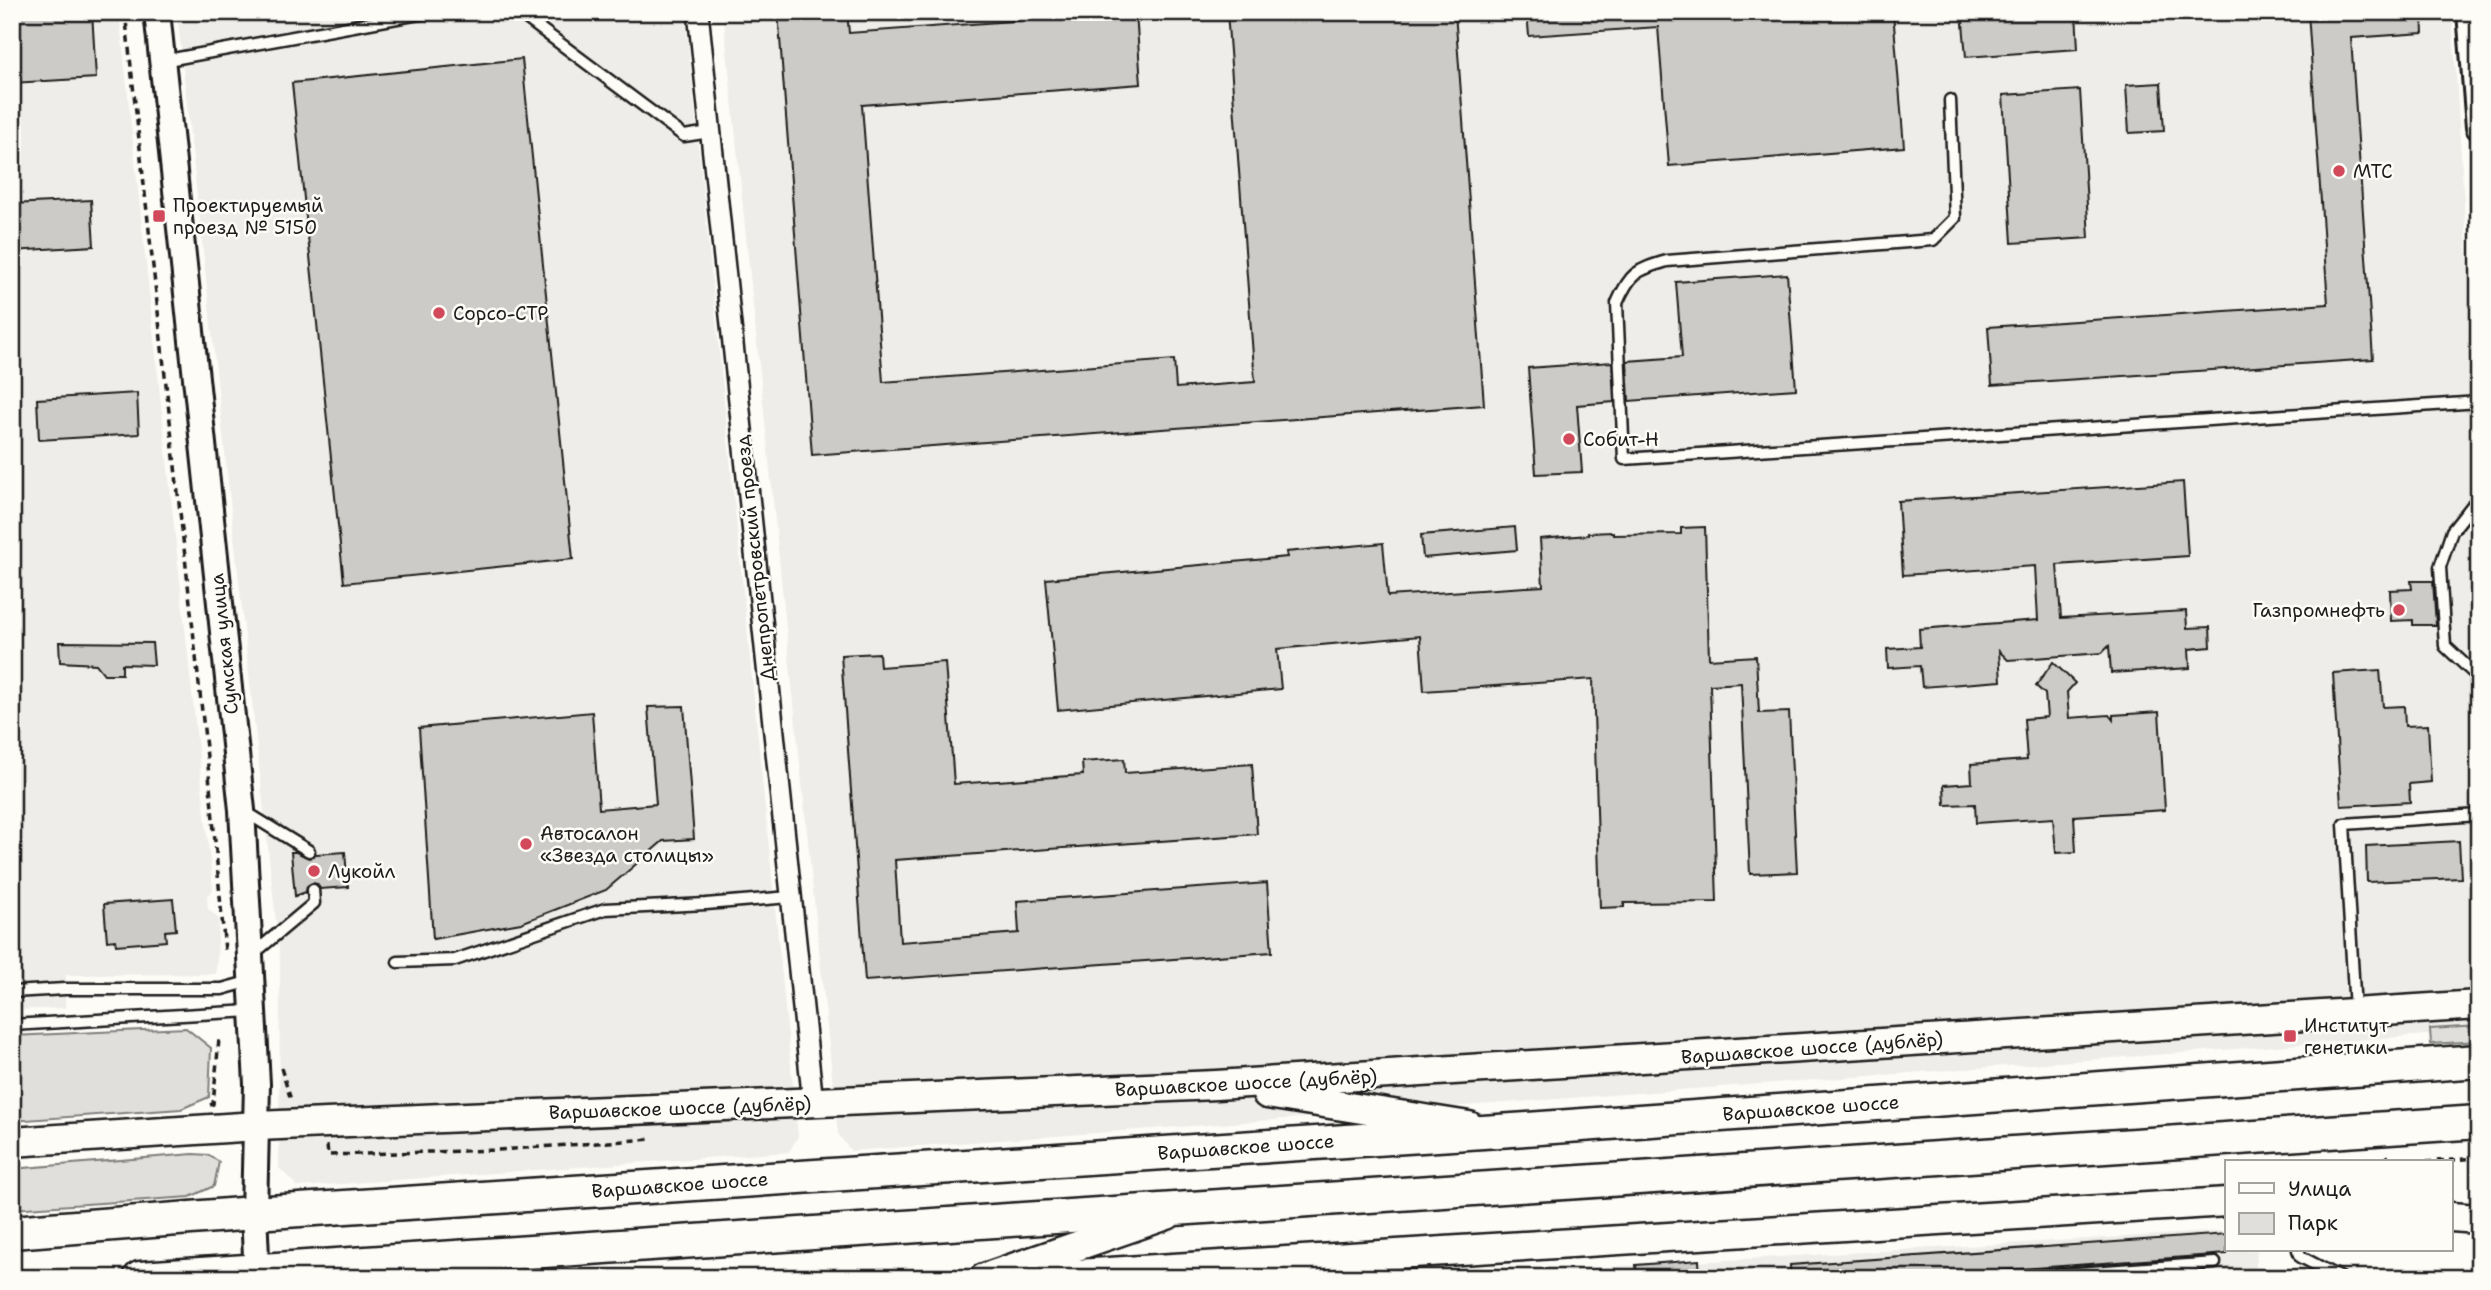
<svg xmlns="http://www.w3.org/2000/svg" width="2491" height="1290" viewBox="0 0 2491 1290" font-family="'Shantell Sans',sans-serif">
<style>
.built{fill:#eeede9}
.green{fill:#e0dfdb;stroke:#7e7e7c;stroke-width:2}
.building{fill:#cccbc8;stroke:#1c1c1c;stroke-width:2}
.lines{fill:none;stroke-linecap:round;stroke-linejoin:round}
.service-casing{stroke:#1c1c1c;stroke-width:15}
.minor-casing{stroke:#1c1c1c;stroke-width:24}
.tertiary-casing{stroke:#1c1c1c;stroke-width:30}
.secondary-casing{stroke:#1c1c1c;stroke-width:33}
.primary-casing{stroke:#1c1c1c;stroke-width:37}
.path{stroke:#1c1c1c;stroke-width:3.5;stroke-dasharray:7 5;stroke-linecap:butt}
.service{stroke:#fdfcf7;stroke-width:10}
.minor{stroke:#fdfcf7;stroke-width:19}
.tertiary{stroke:#fdfcf7;stroke-width:24}
.secondary{stroke:#fdfcf7;stroke-width:28}
.primary{stroke:#fdfcf7;stroke-width:32}
.poi-dot{fill:#d1495b;stroke:#fdfcf7;stroke-width:2.5}
.labels{text-anchor:middle;dominant-baseline:central;stroke-width:5;stroke-linejoin:round;paint-order:stroke}
.poi-label{font-size:19px;fill:#1c1c1c;stroke:#fdfcf7;text-anchor:start}
.street-label{font-size:19px;fill:#1c1c1c;stroke:#fdfcf7}
</style>
<rect width="100%" height="100%" fill="#fdfcf7"/>
<filter id="ink" filterUnits="userSpaceOnUse"><feTurbulence type="fractalNoise" baseFrequency=".0143" numOctaves="2"/><feDisplacementMap in="SourceGraphic" scale="14" xChannelSelector="R" yChannelSelector="G"/><feConvolveMatrix kernelMatrix="1 2 1 2 8 2 1 2 1" color-interpolation-filters="sRGB"/></filter>
<g filter="url(#ink)">
<g class="built">
<polygon points="12,12 119,12 213,889 207,896 208,909 219,919 216,974 66,975 65,1008 12,1010"/>
<polygon points="177,12 685,12 798,1136 789,1152 298,1187 279,1168 280,959"/>
<polygon points="723,12 2452,12 2479,440 2479,1030 2466,1032 851,1151 838,1134"/>
<polygon points="2227,1231 2227,1250 2257,1250 2255,1278 1420,1278"/>
</g>
<g class="green">
<polygon points="2479,1026 2479,1041 2431,1044 2430,1029"/>
<polygon points="186,1028 211,1048 209,1097 181,1109 12,1121 12,1036"/>
<polygon points="193,1154 209,1155 219,1162 214,1186 190,1197 12,1209 12,1169"/>
</g>
<g class="building">
<polygon points="12,12 92,12 96,78 12,83"/>
<polygon points="778,12 847,12 849,33 1136,12 1141,84 862,105 883,382 1174,360 1176,388 1255,382 1227,12 1455,12 1484,405 812,455"/>
<polygon points="1527,12 1893,12 1904,147 1669,166 1658,27 1529,36"/>
<polygon points="1962,12 2076,12 2078,49 1966,57"/>
<polygon points="2308,12 2422,12 2423,33 2351,38 2373,359 1992,385 1988,327 2328,304"/>
<polygon points="522,59 573,559 344,583 292,83"/>
<polygon points="2161,83 2164,131 2129,133 2126,85"/>
<polygon points="2080,90 2089,238 2012,243 2003,95"/>
<polygon points="91,200 94,246 12,251 12,204"/>
<polygon points="1787,274 1796,389 1629,401 1627,361 1682,357 1676,282"/>
<polygon points="1612,362 1614,402 1577,405 1582,472 1536,474 1528,368"/>
<polygon points="137,393 139,434 39,440 37,399"/>
<polygon points="2183,482 2188,556 2057,565 2061,618 2186,611 2187,628 2210,627 2211,647 2189,649 2190,668 2111,673 2109,646 2102,653 2008,660 1999,651 2001,681 1922,687 1920,666 1888,668 1887,649 1920,647 1919,629 2038,620 2035,566 1903,575 1898,501"/>
<polygon points="1515,527 1517,550 1423,558 1421,535"/>
<polygon points="1705,527 1709,659 1756,656 1759,713 1789,712 1797,872 1750,874 1741,683 1710,685 1717,902 1624,903 1624,907 1600,908 1593,679 1424,691 1420,636 1277,649 1281,689 1058,710 1046,579 1287,557 1286,552 1383,543 1388,596 1543,586 1540,539 1588,535 1588,533 1613,532 1613,535 1681,534 1681,528"/>
<polygon points="2411,581 2433,581 2436,625 2413,625 2413,620 2391,621 2390,590 2412,589"/>
<polygon points="59,642 152,643 154,665 122,664 122,674 104,674 96,664 60,662"/>
<polygon points="879,653 880,667 945,662 954,784 1083,775 1082,762 1124,759 1125,773 1252,764 1257,834 895,860 900,942 1019,933 1017,901 1267,883 1272,952 865,981 841,655"/>
<polygon points="2053,662 2075,683 2067,692 2069,718 2109,715 2113,720 2113,715 2159,712 2165,810 2074,816 2076,852 2056,853 2053,818 1976,823 1975,804 1945,805 1944,785 1972,783 1971,764 2027,760 2024,719 2047,717 2045,694 2036,686"/>
<polygon points="2380,670 2383,707 2404,706 2405,726 2428,725 2431,782 2409,784 2410,802 2341,806 2333,673"/>
<polygon points="684,706 694,839 663,841 606,890 521,923 433,939 419,728 592,712 599,809 656,804 648,707"/>
<polygon points="2459,841 2461,878 2367,882 2366,846"/>
<polygon points="291,852 296,852 309,858 316,854 345,852 348,887 320,889 317,884 312,883 307,886 306,892 295,896"/>
<polygon points="173,899 176,930 165,931 166,941 116,945 115,940 107,941 104,904"/>
<polygon points="2227,1234 2227,1254 1897,1278 1791,1278 1790,1265"/>
<polygon points="1699,1260 1700,1278 1637,1278 1636,1265"/>
</g>
<g class="lines">
<g class="service-casing">
<g id="service">
<polyline points="518,12 684,136 710,132"/>
<polyline points="162,61 430,12"/>
<path d="M1950,100L1955,218L1933,240L1667,261C1636,270 1630,273 1617,303L1624,459L2479,402"/>
<polyline points="2479,497 2452,531 2440,567 2445,646 2479,678"/>
<polyline points="244,811 309,851"/>
<polyline points="252,955 314,903 313,890"/>
<polyline points="398,962 455,960 605,909 706,904 790,897"/>
<polyline points="12,992 65,989 222,989 251,981"/>
<polyline points="2355,1010 2344,824 2479,815"/>
<polyline points="12,1025 251,1011"/>
<polyline points="2298,1250 2301,1257 2341,1278"/>
<polyline points="2011,1278 2215,1263"/>
</g>
</g>
<g class="minor-casing">
<polyline id="minor" points="698,12 813,1103"/>
</g>
<g class="tertiary-casing">
<g id="tertiary">
<polyline points="157,12 242,810 257,1084 254,1213 257,1278"/>
<polyline points="2470,12 2479,127"/>
</g>
</g>
<g class="secondary-casing">
<g id="secondary">
<polyline points="1267,1094 1469,1126"/>
<polyline points="12,1142 257,1126 1216,1085 2479,1005"/>
<polyline points="2451,1217 2479,1219"/>
<polyline points="984,1278 1167,1215"/>
<polyline points="1013,1278 2227,1202"/>
</g>
</g>
<g class="primary-casing">
<g id="primary">
<polyline points="12,1232 254,1213 1498,1131 2479,1061"/>
<polyline points="140,1278 2479,1122"/>
</g>
</g>
<g class="path">
<polyline points="125,12 209,775 225,951"/>
<polyline points="2470,379 2479,379"/>
<polyline points="281,1068 291,1100"/>
<polyline points="210,1105 213,1104 219,1039"/>
<polyline points="327,1145 328,1155 498,1150 652,1139"/>
<polyline points="2388,1162 2387,1155 2389,1155"/>
<polyline points="2425,1162 2479,1158"/>
</g>
<use href="#service" class="service"/>
<use href="#minor" class="minor"/>
<use href="#tertiary" class="tertiary"/>
<use href="#secondary" class="secondary"/>
<use href="#primary" class="primary"/>
</g>
</g>
<g class="poi-dot">
<circle cx="2339" cy="171" r="7"/>
<rect x="152" y="209" width="14" height="14" rx="3.5"/>
<circle cx="439" cy="313" r="7"/>
<circle cx="1569" cy="439" r="7"/>
<circle cx="2399" cy="610" r="7"/>
<circle cx="526" cy="844" r="7"/>
<circle cx="314" cy="871" r="7"/>
<rect x="2283" y="1029" width="14" height="14" rx="3.5"/>
</g>
<g class="labels">
<g class="poi-label">
<text x="2353" y="171">МТС</text>
<text x="173" y="205">Проектируемый<tspan x="173" dy="22">проезд № 5150</tspan></text>
<text x="453" y="313">Сорсо-СТР</text>
<text x="1583" y="439">Собит-Н</text>
<text x="2385" y="610" text-anchor="end">Газпромнефть</text>
<text x="540" y="833">Автосалон<tspan x="540" dy="22">«Звезда столицы»</tspan></text>
<text x="328" y="871">Лукойл</text>
<text x="2304" y="1025">Институт<tspan x="2304" dy="22">генетики</tspan></text>
</g>
<g class="street-label">
<text transform="translate(755 558) rotate(-96)">Днепропетровский проезд</text>
<text transform="translate(224 644) rotate(-96)">Сумская улица</text>
<text transform="translate(1812 1048) rotate(-4)">Варшавское шоссе (дублёр)</text>
<text transform="translate(1246 1083) rotate(-3)">Варшавское шоссе (дублёр)</text>
<text transform="translate(680 1108) rotate(-2)">Варшавское шоссе (дублёр)</text>
<text transform="translate(1811 1108) rotate(-4)">Варшавское шоссе</text>
<text transform="translate(1246 1147) rotate(-4)">Варшавское шоссе</text>
<text transform="translate(680 1185) rotate(-4)">Варшавское шоссе</text>
</g>
</g>
<rect width="2491" height="1290" fill="none" stroke="#fdfcf7" stroke-width="42"/>
<rect x="21" y="21" width="2449" height="1248" fill="none" stroke="#1c1c1c" stroke-width="2.5" filter="url(#ink)"/>
<rect x="2225" y="1160" width="228" height="91" fill="#fdfcf7" stroke="#a3a29f" stroke-width="2"/>
<rect x="2239" y="1183" width="35" height="10" fill="#fdfcf7" stroke="#a3a29f" stroke-width="2"/>
<text x="2288" y="1196" font-size="21" fill="#1c1c1c">Улица</text>
<rect x="2239" y="1213" width="35" height="21" fill="#e0dfdb" stroke="#a3a29f" stroke-width="2"/>
<text x="2288" y="1230" font-size="21" fill="#1c1c1c">Парк</text>
</svg>
